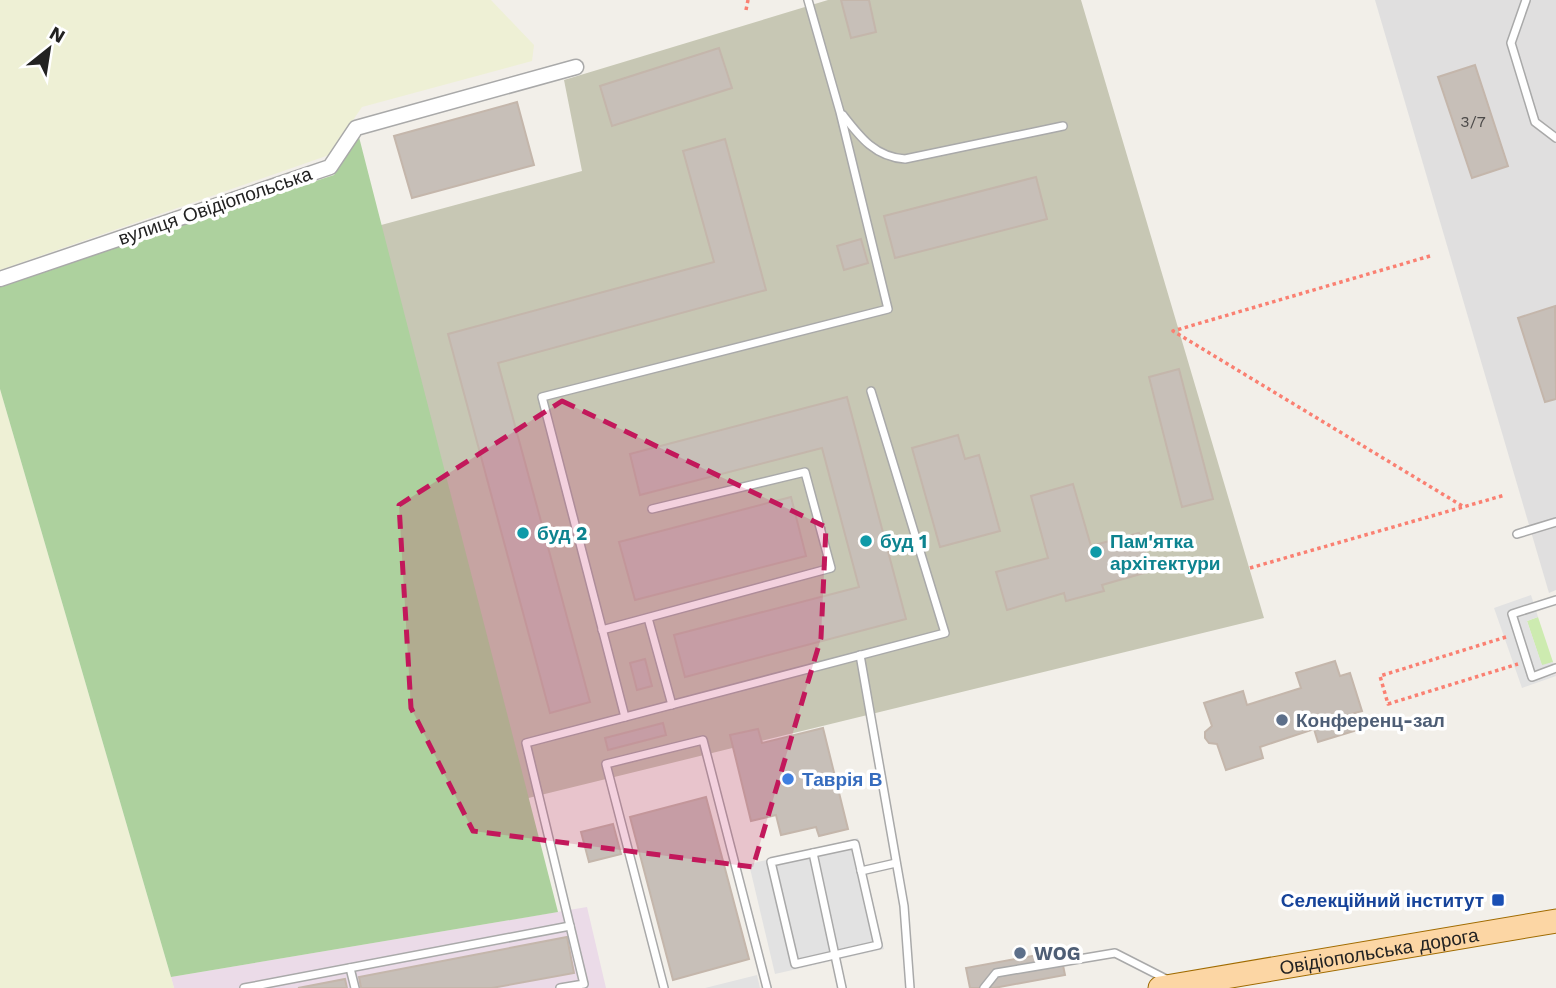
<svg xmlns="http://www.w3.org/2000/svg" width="1556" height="988" viewBox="0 0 1556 988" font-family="'Work Sans',sans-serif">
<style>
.residential{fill:#e0dfdf}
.industrial{fill:#ebdbe8}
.construction{fill:#c7c7b4}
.farmland{fill:#eef0d5}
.grass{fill:#cdebb0}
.forest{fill:#add19e}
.parking{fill:#e2e2e2}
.building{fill:#c7bfb8;stroke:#c4b6ab;stroke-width:2}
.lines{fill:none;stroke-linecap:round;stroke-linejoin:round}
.service-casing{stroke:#a9a9a9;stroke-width:10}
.minor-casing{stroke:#a9a9a9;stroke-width:17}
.primary-casing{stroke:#a06b00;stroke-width:25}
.path{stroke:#fa8072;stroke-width:3.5;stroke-dasharray:3.5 3.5;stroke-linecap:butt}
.service{stroke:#fff;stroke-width:7}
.minor{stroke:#fff;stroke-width:14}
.primary{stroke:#fcd6a4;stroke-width:23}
.marked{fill:#c2185b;fill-opacity:0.2;stroke:#c2185b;stroke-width:5;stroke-dasharray:14 9;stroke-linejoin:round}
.culture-dot{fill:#0f9aa8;stroke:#fff;stroke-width:2.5}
.service-dot{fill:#5c6f8a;stroke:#fff;stroke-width:2.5}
.shop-dot{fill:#3f7fe0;stroke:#fff;stroke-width:2.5}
.transit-dot{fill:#1a4fb4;stroke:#fff;stroke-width:2.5}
.labels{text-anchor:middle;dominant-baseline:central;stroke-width:7;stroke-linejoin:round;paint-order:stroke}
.number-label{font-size:16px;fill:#4b4948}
.street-label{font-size:19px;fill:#222;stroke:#fff}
.culture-label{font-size:19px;font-weight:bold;fill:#0d838f;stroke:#fff;text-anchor:start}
.service-label{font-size:19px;font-weight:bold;fill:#4e5e75;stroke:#fff;text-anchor:start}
.shop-label{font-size:19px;font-weight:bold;fill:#366cbe;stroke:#fff;text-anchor:start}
.transit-label{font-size:19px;font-weight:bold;fill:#164399;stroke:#fff;text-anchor:end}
</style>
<rect width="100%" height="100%" fill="#f2efe9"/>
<polygon class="residential" points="1375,0 1556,0 1556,590 1549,593"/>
<polygon class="industrial" points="587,907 606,988 174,988 171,977"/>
<polygon class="construction" points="828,0 1081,0 1264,618 508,803 359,231 582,171 564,80"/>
<g class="farmland">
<polygon points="0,0 491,0 534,45 532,61 362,107 329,155 0,270"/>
<polygon points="0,389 171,977 174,988 0,988"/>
</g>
<polygon class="grass" points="1538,617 1553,662 1542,666 1527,621"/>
<polygon class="forest" points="359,137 558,912 171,977 0,389 0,285 334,175"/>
<g class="parking">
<polygon points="1531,595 1538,617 1527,621 1542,665 1553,662 1556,676 1522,688 1494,608"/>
<polygon points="858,838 884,949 775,974 749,864"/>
<polygon points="757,975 760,988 705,988"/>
</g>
<g class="building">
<polygon points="841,0 869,0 876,32 851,38"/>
<polygon points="719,48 732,88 612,126 600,86"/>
<polygon points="1475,65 1508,166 1472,178 1438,77"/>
<polygon points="517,102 534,165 412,198 394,136"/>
<polygon points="725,139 766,290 498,363 590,702 550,713 448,334 714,262 683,151"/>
<polygon points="1036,177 1047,219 895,258 884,216"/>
<polygon points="861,239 868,263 844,270 837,246"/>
<polygon points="1555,306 1556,399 1545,402 1518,318"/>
<polygon points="1179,369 1213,499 1182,507 1149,377"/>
<polygon points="847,397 906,619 685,677 674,635 859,587 822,448 640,495 630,454"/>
<polygon points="958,435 965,459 979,455 1000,531 940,547 912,448"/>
<polygon points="1073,484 1091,546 1139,533 1151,571 1102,585 1104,591 1066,601 1064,593 1007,610 996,572 1048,558 1031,496"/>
<polygon points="791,497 806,556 635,600 619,542"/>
<polygon points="645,659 652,686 637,690 630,663"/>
<polygon points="1335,661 1340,676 1350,673 1362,711 1351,714 1357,730 1318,742 1314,729 1260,747 1263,758 1226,770 1217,744 1209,743 1205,738 1205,732 1212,726 1204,703 1243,691 1247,705 1301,688 1296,673"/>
<polygon points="663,723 666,735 608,750 605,738"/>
<polygon points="823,728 848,829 819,836 816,827 781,835 776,815 751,821 730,735 758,729 762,743"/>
<polygon points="706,797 749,959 673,980 630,817"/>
<polygon points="613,824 621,854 589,862 581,832"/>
<polygon points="567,937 574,973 492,988 361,988 359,977"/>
<polygon points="1060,951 1065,975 994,988 970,988 966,968"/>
<polygon points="345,979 347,988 298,988"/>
</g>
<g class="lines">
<g class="service-casing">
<g id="service">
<polyline points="1526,0 1511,43 1535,122 1556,138"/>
<path d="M843,115C860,137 875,157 905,159L1063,126"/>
<polyline points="1517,534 1556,522"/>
<polyline points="1556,600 1512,614 1532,677 1556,668"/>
<polyline points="648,618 672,705"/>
<polyline points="602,630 831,568 805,472 652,509"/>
<polyline points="860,655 904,906 910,988"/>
<polyline points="625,717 542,397 888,309 840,112 808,0"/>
<polygon points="855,844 878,945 795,964 771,862"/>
<polyline points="813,853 842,988"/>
<polyline points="861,871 896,863"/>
<polyline points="350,968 355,988"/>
<polyline points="244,988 570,926"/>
<polyline points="560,988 584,984 526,743 945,633 871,391"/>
<polyline points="664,988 606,764 703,740 767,988"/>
<polyline points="984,988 996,973 1115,953 1168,980"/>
</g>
</g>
<g class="minor-casing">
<polyline id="minor" points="0,279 330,167 356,128 576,67"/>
</g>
<g class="primary-casing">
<g id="primary">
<path id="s1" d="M1160,988L1556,921"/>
</g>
</g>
<g class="path">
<polyline points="746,10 748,0"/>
<polyline points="1430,256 1173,331 1464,507"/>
<polyline points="1250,568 1505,495"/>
<polyline points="1506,637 1380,676 1388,704 1518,664"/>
</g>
<use href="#service" class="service"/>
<use href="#minor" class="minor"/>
<use href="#primary" class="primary"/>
</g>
<path class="marked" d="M562,401L826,527L821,638L753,867L473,831L411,708L399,505Z"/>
<g class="culture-dot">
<circle cx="523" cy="533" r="7"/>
<circle cx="866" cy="541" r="7"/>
<circle cx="1096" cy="552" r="7"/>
</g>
<g class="service-dot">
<circle cx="1282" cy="720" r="7"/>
<circle cx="1020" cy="953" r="7"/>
</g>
<circle class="shop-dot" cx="788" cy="779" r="7"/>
<rect class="transit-dot" x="1491" y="893" width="14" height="14" rx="3.5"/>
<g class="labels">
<g class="number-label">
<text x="1473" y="121">3/7</text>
</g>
<g class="street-label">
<text transform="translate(215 206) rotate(-19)">вулиця Овідіопольська</text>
<text stroke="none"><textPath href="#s1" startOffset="222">Овідіопольська дорога</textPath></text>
</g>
<g class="culture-label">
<text x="537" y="533">буд 2</text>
<text x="880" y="541">буд 1</text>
<text x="1110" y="541">Пам'ятка<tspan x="1110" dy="22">архітектури</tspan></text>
</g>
<g class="service-label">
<text x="1296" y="720">Конференц-зал</text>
<text x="1034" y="953">WOG</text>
</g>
<g class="shop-label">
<text x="802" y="779">Таврія В</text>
</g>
<g class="transit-label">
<text x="1484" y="900">Селекційний інститут</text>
</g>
</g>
<g transform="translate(49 49) rotate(30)" stroke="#ffffff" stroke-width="5" paint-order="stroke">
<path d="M0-5L12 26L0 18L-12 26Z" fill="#222222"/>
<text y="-10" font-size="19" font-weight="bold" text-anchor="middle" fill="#222222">N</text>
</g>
</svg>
